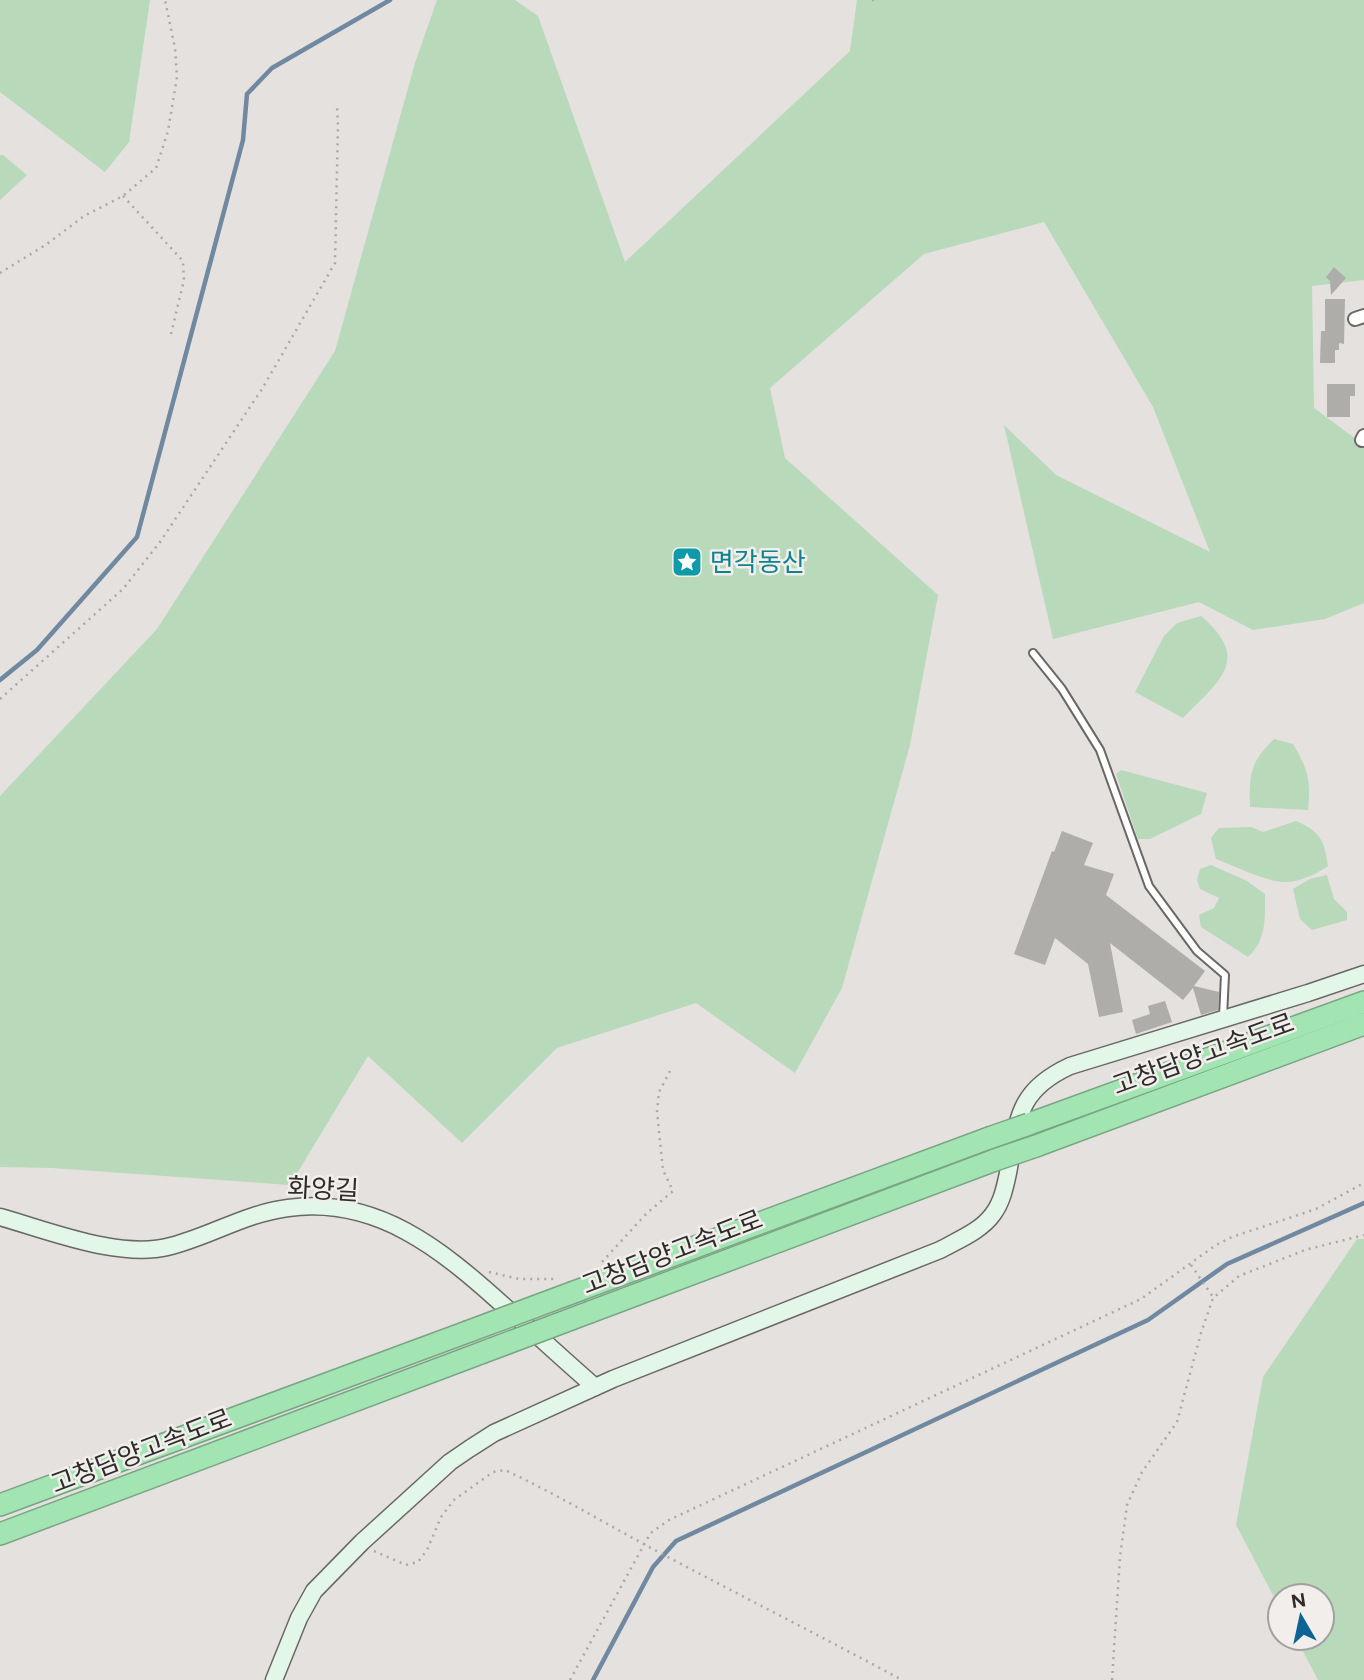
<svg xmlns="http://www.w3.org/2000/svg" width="1364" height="1680" viewBox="0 0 1364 1680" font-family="Figtree,'Noto Sans KR',sans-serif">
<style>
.green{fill:#b9d9bb}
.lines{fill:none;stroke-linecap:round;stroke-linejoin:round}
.stream{stroke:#7189a0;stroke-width:4.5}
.building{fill:#afada9}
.lane-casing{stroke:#6a6865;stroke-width:10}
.street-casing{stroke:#6a6865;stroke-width:16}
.secondary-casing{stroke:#6a6865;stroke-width:19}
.highway-casing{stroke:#79a584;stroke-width:24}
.path{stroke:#aba9a6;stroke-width:2.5;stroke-dasharray:2 5;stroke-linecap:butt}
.lane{stroke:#fff;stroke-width:6}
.street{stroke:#fff;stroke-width:12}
.secondary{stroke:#e3f7e8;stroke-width:16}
.highway{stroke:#a2e5b3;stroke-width:21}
.highway-bridge-casing{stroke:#79a584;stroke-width:24;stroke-linecap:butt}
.highway-bridge{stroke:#a2e5b3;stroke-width:21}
.labels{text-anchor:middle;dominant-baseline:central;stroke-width:5;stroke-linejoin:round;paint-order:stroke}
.culture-label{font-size:26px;fill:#0d838f;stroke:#f1eeeb;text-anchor:start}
.street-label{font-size:26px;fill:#2e2d2c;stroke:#f1eeeb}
</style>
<rect width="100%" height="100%" fill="#e4e1de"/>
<g class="green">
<polygon points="0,0 150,0 129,142 105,172 0,92"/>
<polygon points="437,0 515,0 538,16 625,262 850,51 857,0 1364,0 1364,280 1312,286 1314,408 1364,445 1364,603 1325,619 1253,630 1199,602 1053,639 1004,425 1056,475 1210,552 1153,407 1044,222 924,254 770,388 785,458 938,595 910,745 842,988 795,1073 696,1003 557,1048 462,1143 368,1056 290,1185 52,1168 0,1167 0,796 157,629 335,351 415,63"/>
<polygon points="0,155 3,155 27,175 0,200"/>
<path d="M1201,616C1252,660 1220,680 1183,718L1135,692L1164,636L1177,623Z"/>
<path d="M1274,739L1293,744C1308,769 1311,781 1308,810L1250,807C1249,774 1250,763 1274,739Z"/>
<polygon points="1121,770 1207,793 1201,814 1150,839 1138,839 1116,774"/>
<path d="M1296,821C1321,832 1324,840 1328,866C1316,874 1300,882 1286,882C1269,883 1232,865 1216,859L1211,838L1219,828L1251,827L1263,832Z"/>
<path d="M1211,865L1247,881L1265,894C1265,917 1267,940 1248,957L1201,927L1199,915L1214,908L1219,898L1200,889L1197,880L1200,869Z"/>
<polygon points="1327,875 1334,899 1347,912 1347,920 1312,930 1300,919 1293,889 1310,879"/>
<polygon points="1357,1239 1364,1239 1364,1680 1318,1680 1296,1638 1322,1638 1322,1596 1280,1596 1280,1608 1236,1525 1263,1377"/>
</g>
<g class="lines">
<g class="stream">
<polyline points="0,680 37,650 137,537 243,140 247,94 272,68 390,0"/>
<polyline points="593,1680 653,1567 676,1541 1148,1320 1227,1264 1364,1203"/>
</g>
</g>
<g class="building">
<polygon points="1334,267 1346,278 1331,295 1330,281 1326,277"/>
<polygon points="1325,299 1345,299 1344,344 1339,343 1339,350 1335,350 1335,363 1320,363 1321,331 1325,331"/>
<polygon points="1327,384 1355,384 1355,396 1350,396 1350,417 1327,417"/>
<polygon points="1062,831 1093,843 1084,865 1114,874 1106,895 1205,971 1194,986 1219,992 1218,1010 1201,1015 1193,988 1183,1000 1110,943 1123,1012 1099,1017 1088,964 1055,938 1045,965 1014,954 1052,851 1054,852"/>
<polygon points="1165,1001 1172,1022 1136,1034 1132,1020 1150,1014 1148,1006"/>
</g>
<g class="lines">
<g class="lane-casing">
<polyline id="lane" points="1033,653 1062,689 1100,750 1149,886 1197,951 1225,975 1223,1017"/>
</g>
<g class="street-casing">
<g id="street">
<polyline points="1355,319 1364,316"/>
<polyline points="1362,440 1364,436"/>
</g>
</g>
<g class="secondary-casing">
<g id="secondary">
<path d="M0,1217C50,1231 121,1260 171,1246C210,1236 247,1213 288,1208C377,1196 442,1250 503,1305C534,1332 564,1360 595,1387"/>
<path d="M274,1680L299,1618L314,1591L362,1542L450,1462L469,1449L494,1433L613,1379L940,1250C958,1240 981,1231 993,1214C1002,1202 1005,1187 1008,1173C1018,1120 1016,1091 1070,1066L1308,993L1364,974"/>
</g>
</g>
<g class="highway-casing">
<g id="highway">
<polyline points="1029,1124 1364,1002"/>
<polyline points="1036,1146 1364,1024"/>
<polyline points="574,1292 989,1138"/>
<polyline points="590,1312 995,1160"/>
<polyline points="0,1505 467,1332"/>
<polyline points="0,1534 481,1353"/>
</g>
</g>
<g class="path">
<polyline points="872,0 874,0"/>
<polyline points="123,196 183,261 184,280 171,334"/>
<polyline points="0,273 47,244 84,216 123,196 156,168 168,131 177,77 175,48 165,0"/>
<polyline points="0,699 123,589 160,542 262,389 335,263 338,125 337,106"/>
<polyline points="602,1262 647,1213 673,1191 663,1170 657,1112 659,1092 670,1071"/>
<polyline points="1191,1265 1213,1297"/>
<polyline points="489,1272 519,1279 555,1279"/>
<path d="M374,1551L406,1565L418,1562L427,1550L441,1517L454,1500L493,1472L505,1470C556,1494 603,1522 651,1548C735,1593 819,1635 902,1680"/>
<polyline points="570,1680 647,1539 652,1532 669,1520 1141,1299 1216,1245 1232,1237 1316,1209 1364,1183"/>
<polyline points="1112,1680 1120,1557 1127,1505 1142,1472 1177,1422 1201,1333 1213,1298 1239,1276 1305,1250 1364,1235"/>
</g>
<use href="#lane" class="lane"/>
<use href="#street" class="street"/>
<use href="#secondary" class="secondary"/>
<use href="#highway" class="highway"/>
<g class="highway-bridge-casing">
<g id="highway-bridge">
<polyline points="989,1138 1029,1124"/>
<polyline points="995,1160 1036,1146"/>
<polyline points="467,1332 574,1292"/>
<polyline points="481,1353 590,1312"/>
</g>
</g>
<use href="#highway-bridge" class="highway-bridge"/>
</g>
<defs>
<g id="sight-square" transform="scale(1.575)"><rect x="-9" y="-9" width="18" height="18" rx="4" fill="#0f9aa8" stroke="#f1eeeb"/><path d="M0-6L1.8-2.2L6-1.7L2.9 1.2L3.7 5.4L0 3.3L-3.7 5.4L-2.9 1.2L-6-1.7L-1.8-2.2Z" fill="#fff"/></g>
</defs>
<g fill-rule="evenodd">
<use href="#sight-square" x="687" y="562"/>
</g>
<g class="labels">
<g class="culture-label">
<text x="710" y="562">면각동산</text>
</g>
<g class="street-label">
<text transform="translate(1203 1054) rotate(-20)">고창담양고속도로</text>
<text transform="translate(323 1189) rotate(3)">화양길</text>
<text transform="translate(672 1252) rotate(-21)">고창담양고속도로</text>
<text transform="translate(141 1451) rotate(-21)">고창담양고속도로</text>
</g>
</g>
<g transform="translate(1301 1617) rotate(351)"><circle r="33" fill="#f1eeeb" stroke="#a3a19f" stroke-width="2"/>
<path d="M0-5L12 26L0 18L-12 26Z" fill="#0b6494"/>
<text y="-10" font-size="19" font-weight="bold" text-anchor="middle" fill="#2e2d2c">N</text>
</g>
</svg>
